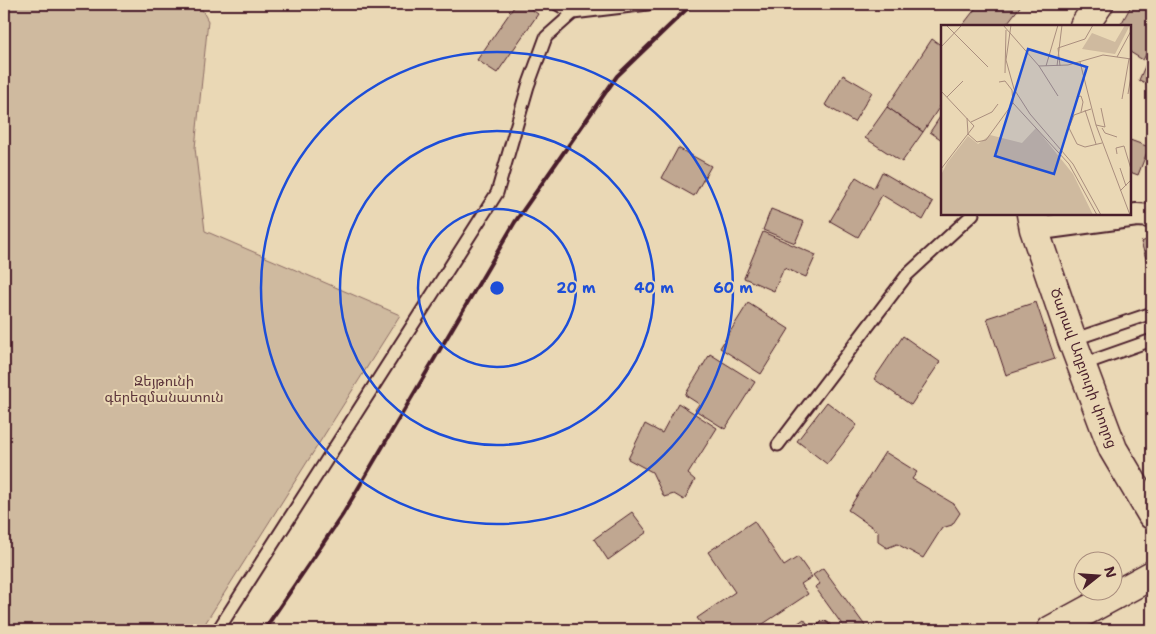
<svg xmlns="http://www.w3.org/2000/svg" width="1156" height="634" viewBox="0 0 1156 634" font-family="'Shantell Sans','Noto Sans Armenian',sans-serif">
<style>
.green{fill:#cfba9f;stroke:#8c6c65}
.building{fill:#c0a791;stroke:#4a1f2b}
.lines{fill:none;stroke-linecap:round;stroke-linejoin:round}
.lane-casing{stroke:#4a1f2b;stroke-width:15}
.street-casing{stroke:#4a1f2b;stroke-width:26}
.secondary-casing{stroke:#4a1f2b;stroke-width:31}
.lane{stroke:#ead8b5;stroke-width:11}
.street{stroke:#ead8b5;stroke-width:22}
.secondary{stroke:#ead8b5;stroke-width:28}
.rail{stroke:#4a1f2b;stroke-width:4}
.ring{fill:none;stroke:#1d4ed8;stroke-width:2.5}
.labels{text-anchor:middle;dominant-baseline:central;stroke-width:4;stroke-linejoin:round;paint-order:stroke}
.street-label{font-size:14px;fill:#4a1f2b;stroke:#ead8b5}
.park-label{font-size:14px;fill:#5e363c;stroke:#ead8b5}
.inset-road{fill:none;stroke:#aa8e7e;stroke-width:1}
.view{fill:#1d4ed8;fill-opacity:0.15;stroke:#1d4ed8;stroke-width:2.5}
.inset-edge{fill:none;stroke:#4a1f2b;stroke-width:2.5}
.centre{fill:#1d4ed8;stroke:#ead8b5;stroke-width:2.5}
.ring-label{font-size:15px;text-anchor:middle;font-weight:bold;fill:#1d4ed8;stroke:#ead8b5;stroke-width:4;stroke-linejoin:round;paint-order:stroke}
</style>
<rect width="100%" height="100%" fill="#ead8b5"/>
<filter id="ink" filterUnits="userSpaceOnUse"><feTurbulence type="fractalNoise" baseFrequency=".02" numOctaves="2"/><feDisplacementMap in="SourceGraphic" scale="10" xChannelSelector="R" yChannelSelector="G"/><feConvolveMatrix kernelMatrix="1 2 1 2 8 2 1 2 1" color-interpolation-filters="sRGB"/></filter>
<g filter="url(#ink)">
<polygon class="green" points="4,4 199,4 208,21 195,148 205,231 400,315 201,630 4,630"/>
<g class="building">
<polygon points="516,4 524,4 538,14 497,73 477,60"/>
<polygon points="979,4 1022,4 1005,26 962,26"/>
<polygon points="1132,4 1152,4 1152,43 1143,60 1130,52 1130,26 1120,26"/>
<polygon points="932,39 942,46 942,103 923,132 887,107"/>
<polygon points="1149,57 1152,59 1152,86 1139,80"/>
<polygon points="843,75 872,92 854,122 825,105"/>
<polygon points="887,107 923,132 902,162 865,138"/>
<polygon points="942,114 942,140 930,132"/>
<polygon points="1130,140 1149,147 1138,175 1130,172"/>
<polygon points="678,148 711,166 694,196 662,178"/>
<polygon points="882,172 933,202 923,220 882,195 858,237 830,221 856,177 874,188"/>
<polygon points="771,209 804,222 795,243 763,230"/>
<polygon points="763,232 816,255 806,277 784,268 774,291 744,278"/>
<polygon points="1152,238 1152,275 1151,275 1141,242"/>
<polygon points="1036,302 1055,359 1006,375 987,318"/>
<polygon points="748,303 789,329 761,374 720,348"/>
<polygon points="903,336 940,362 911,405 874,379"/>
<polygon points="710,354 755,382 725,429 695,410 699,404 685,395"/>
<polygon points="827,402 857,425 827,464 797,441"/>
<polygon points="678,403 717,428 688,474 695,480 684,500 674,494 664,497 652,472 628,459 645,424 662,433"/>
<polygon points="885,452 917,472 912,479 954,504 960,513 952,525 942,528 923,558 897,544 887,548 878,542 878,531 848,510"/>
<polygon points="632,512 647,532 608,560 594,539"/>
<polygon points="754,521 784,566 798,557 812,577 801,584 808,594 754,630 706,630 697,618 735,592 708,552"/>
<polygon points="823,568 866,627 862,630 846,630 815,587 820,584 813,575"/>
<polygon points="804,619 812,630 788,630"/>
</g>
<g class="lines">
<g class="lane-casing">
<g id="lane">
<polyline points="557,4 573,13 648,4"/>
<polyline points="1072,340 1152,313"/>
<polyline points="1081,365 1152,340"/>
<polyline points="778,445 907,275 973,214"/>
<polyline points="824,628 825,630"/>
<polyline points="218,630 497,193 528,86 546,37 573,13"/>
</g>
</g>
<g class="street-casing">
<polyline id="street" points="1034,229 1137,215 1152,216"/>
</g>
<g class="secondary-casing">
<g id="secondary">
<polyline points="1084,26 1099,4"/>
<polyline points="1031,214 1034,229 1072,340 1113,449 1152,515"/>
<polyline points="1051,630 1152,575"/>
</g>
</g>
<use href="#lane" class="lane"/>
<use href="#street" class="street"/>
<use href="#secondary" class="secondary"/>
<polyline class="rail" points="264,630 343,514 515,222 617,76 692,4"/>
</g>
</g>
<g class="ring">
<circle cx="497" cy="288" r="79"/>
<circle cx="497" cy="288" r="157"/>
<circle cx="497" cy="288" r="236"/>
</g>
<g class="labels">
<g class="street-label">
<text transform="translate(1084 368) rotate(70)">Ծարավ Աղբյուրի փողոց</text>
</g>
<g class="park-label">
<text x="164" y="381">Զեյթունի<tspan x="164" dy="16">գերեզմանատուն</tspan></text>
</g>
</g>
<g transform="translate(941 25)">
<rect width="190" height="190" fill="#ead8b5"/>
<path d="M184,0H189L174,29L141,24L151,8L174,17ZM95,103L132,149L152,190H0V150L6,138L27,111L37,119L49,110L81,118Z" fill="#cfba9f"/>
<path class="inset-road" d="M5,0L47,42M62,0L98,41L127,40L162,30L190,34M70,0L65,35L73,64L89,89L132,139L160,190M0,22L21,0M117,23L144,14L152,0M117,23L119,41M176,32L190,6M139,37L155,100L189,190M98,41L117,71M105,41L117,0M116,41L121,0M64,48L65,5M0,66L33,101L0,144M187,69L190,51M6,72L22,56M136,72L140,71L142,77L140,87M181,74L188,34M72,78L128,139L156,190M150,84L133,90L128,103L136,119L144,122L161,118M144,85L155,119M26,93L27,109M30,97L51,87L57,79M155,100L164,102L160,83M161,103L164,108L176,112M27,109L36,117L45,115L72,78L71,65L64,56L58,57M176,129L175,123L183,121L190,144M179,143L185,161M179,166L190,155"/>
<path class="view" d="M87,24L146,42L113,149L54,131Z"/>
<rect width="190" height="190" class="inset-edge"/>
</g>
<circle cx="497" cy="288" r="8" class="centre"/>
<g class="ring-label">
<text x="576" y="293">20 m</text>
<text x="654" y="293">40 m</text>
<text x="733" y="293">60 m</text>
</g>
<rect width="1156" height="634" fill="none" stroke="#ead8b5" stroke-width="20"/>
<rect x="10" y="10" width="1136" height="614" fill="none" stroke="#4a1f2b" stroke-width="2" filter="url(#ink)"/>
<g transform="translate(1098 576) rotate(73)"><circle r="24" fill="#ead8b5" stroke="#aa8e7e"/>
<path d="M0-4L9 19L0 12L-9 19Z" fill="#4a1f2b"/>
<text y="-8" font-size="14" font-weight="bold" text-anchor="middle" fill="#4a1f2b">N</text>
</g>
</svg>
